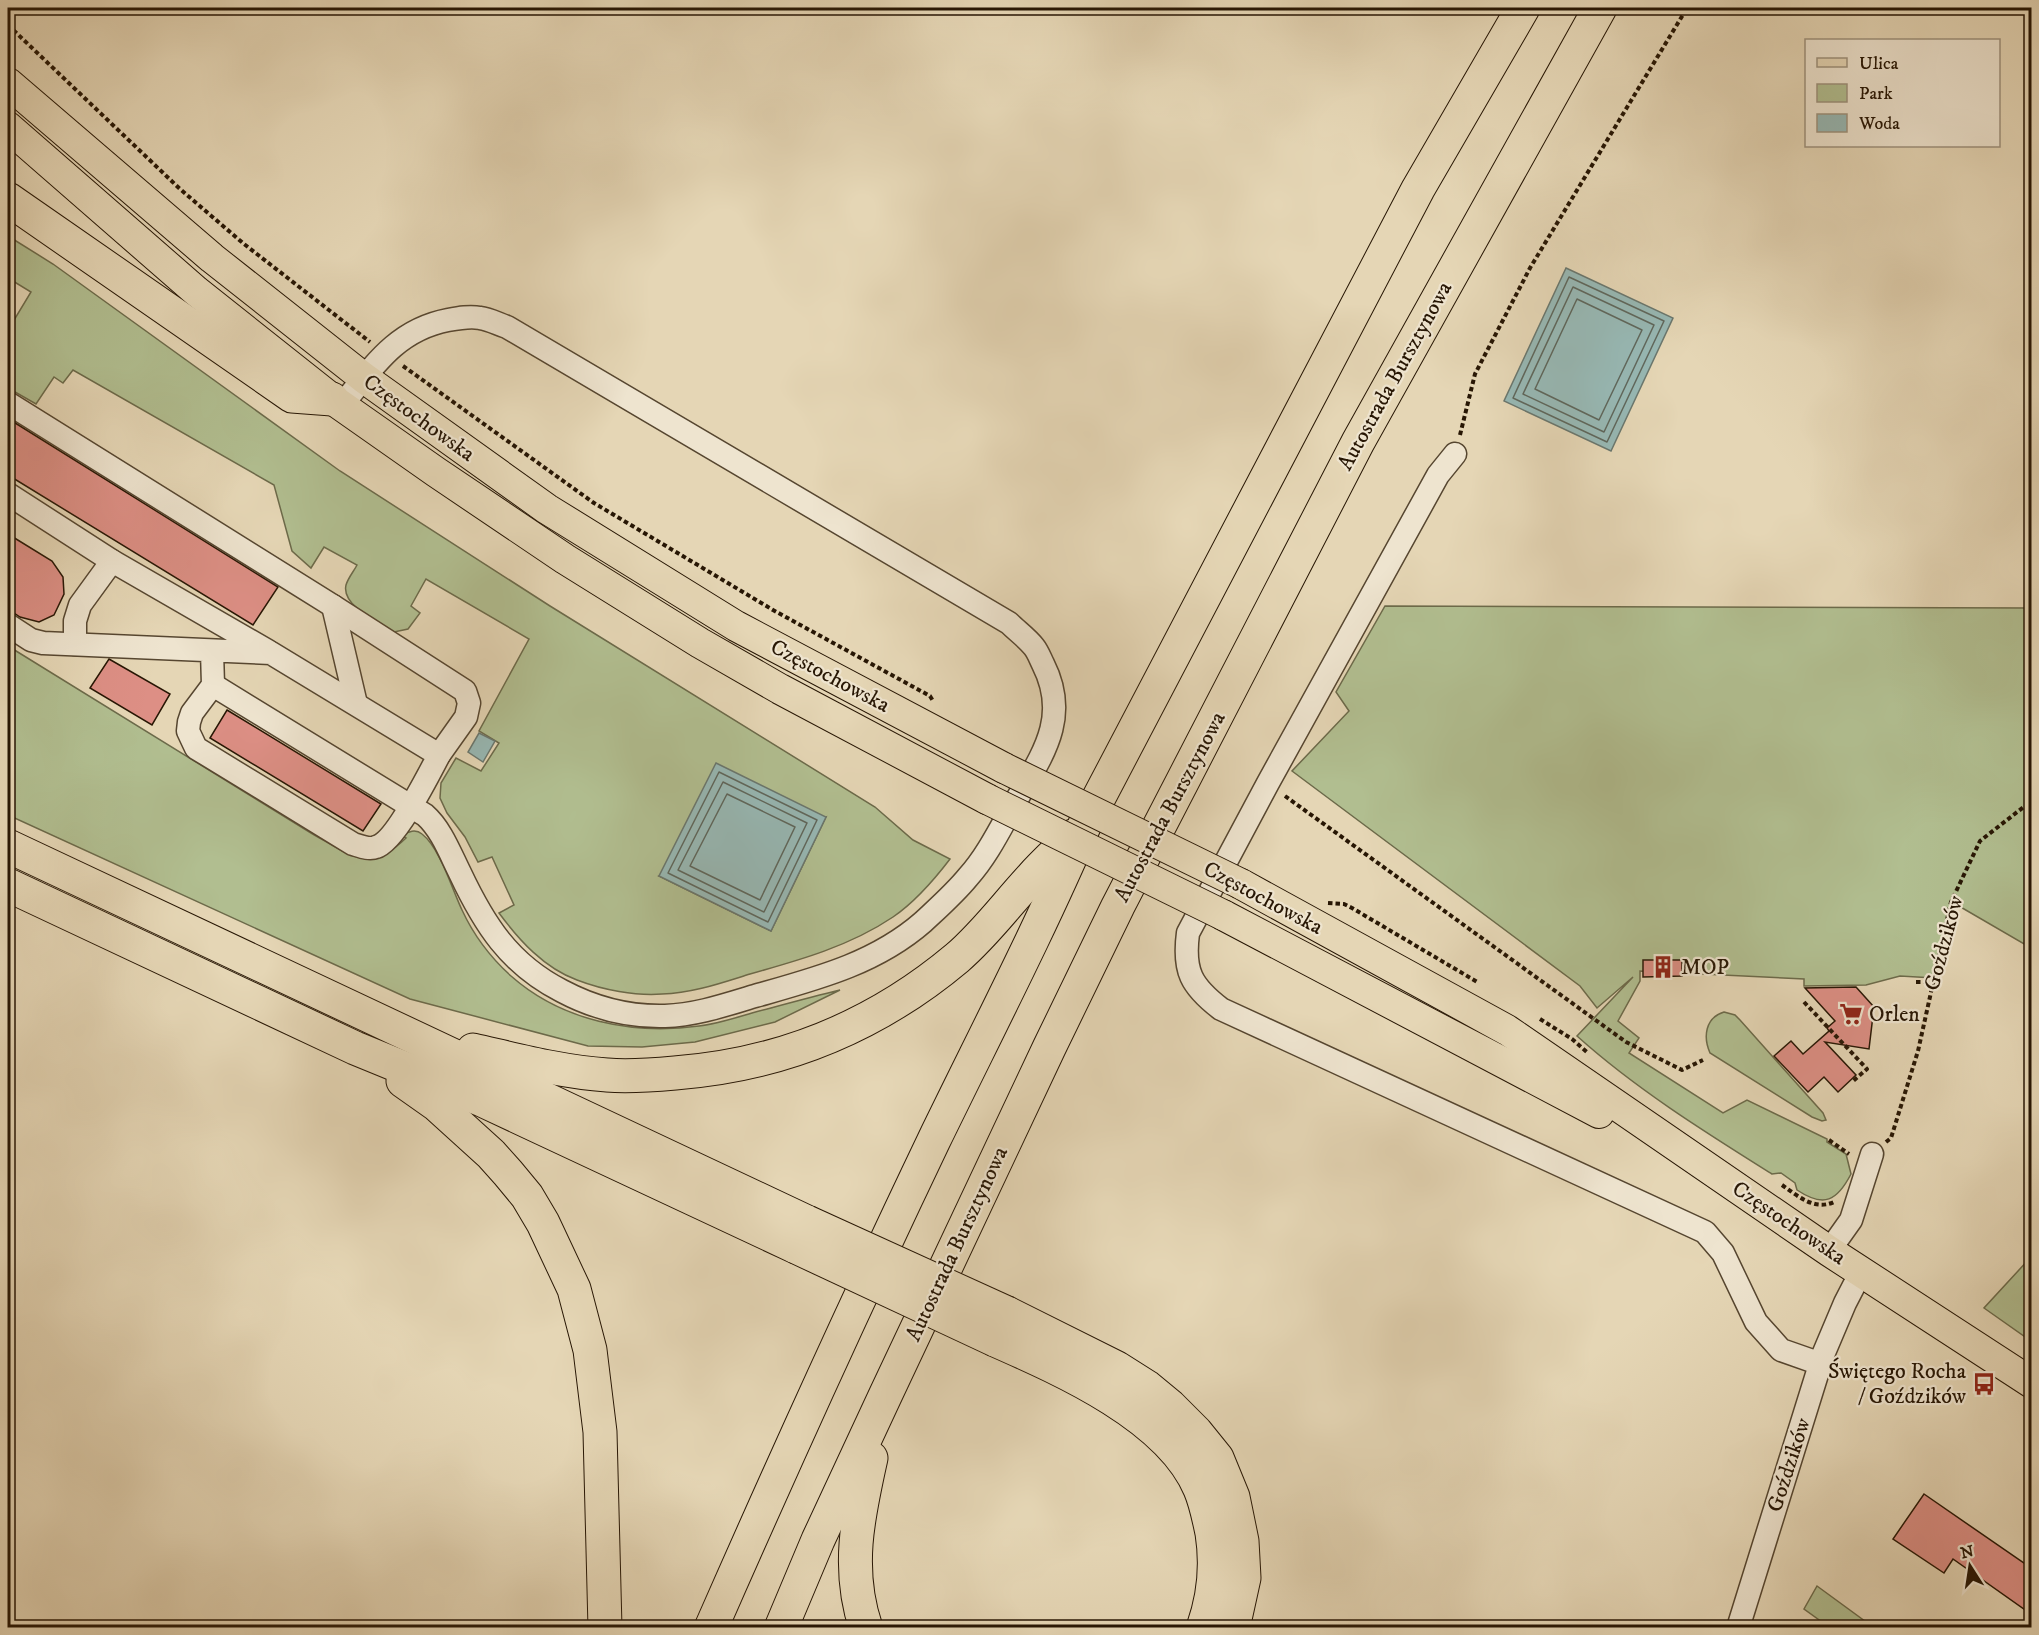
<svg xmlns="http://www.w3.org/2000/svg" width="2039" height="1635" viewBox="0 0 2039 1635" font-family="'IM FELL DW Pica',serif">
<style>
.green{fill:#b1be90;stroke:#6c6a4a;stroke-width:1.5;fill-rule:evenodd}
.water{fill:#97b8b4;stroke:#6a776e;stroke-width:1.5}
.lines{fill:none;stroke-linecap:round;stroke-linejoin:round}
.shore{stroke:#5f675c;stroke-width:1.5}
.building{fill:#dd8f85;stroke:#271604;stroke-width:1.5}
.minor-casing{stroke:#564630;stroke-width:25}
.major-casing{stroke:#271604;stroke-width:32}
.highway-casing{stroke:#271604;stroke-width:35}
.path{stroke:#271604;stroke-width:4;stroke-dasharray:4.5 3;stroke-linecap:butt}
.minor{stroke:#eee4cf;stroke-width:22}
.major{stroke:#e5d6b5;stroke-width:30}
.highway{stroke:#e5d6b5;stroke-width:33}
.major-bridge-casing{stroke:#271604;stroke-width:32;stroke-linecap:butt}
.highway-bridge-casing{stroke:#271604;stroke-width:35;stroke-linecap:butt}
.major-bridge{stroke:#e5d6b5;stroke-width:30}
.highway-bridge{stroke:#e5d6b5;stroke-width:33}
.labels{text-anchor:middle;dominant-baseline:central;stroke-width:4.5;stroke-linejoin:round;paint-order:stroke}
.street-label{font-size:22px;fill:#271604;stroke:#eee4cf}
.poi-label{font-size:22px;fill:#271604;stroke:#eee4cf;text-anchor:start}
</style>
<rect width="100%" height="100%" fill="#e5d6b5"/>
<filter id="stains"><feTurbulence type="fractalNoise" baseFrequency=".00333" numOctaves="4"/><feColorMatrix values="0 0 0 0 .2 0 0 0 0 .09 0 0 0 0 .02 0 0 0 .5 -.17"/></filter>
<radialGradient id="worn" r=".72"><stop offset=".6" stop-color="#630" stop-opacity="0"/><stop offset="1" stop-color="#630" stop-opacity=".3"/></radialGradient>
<g class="green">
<path d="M8,236L53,264L340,471L550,606L875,807L913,840L950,859C934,880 915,902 893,917C850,946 800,960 750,974C721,983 693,993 662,994C635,996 603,990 577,980C544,968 519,940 499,913L514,905L492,857L478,862L465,837L447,813L440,798L441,783L456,758L481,771L499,743L479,731L529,639L426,579L411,606L420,613L408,629L394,632C380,623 341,606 346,585C348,578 354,571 357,565L324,547L311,568L292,551L274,485L73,370L63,383L54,377L36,404L8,388V330L31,292L8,278ZM826,817L771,931L659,876Z"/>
<path d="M1385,606L2031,608V948L1952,902L1934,978L1900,976L1866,985L1804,986V979L1640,971V981L1618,1021L1639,1038L1629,1053L1723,1113L1747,1100L1827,1139V1142L1846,1154L1851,1174C1837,1201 1824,1208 1797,1190L1795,1183L1781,1173L1772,1174C1705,1132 1636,1089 1577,1036L1633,977L1597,1008L1580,986L1292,771L1349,711L1336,692Z"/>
<path d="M8,646L311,833C349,854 368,875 406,838L402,836C408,831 416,829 422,834C440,848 452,889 462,910C474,936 490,957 511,976C562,1021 632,1035 699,1026C717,1024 735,1018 752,1013C782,1005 811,997 840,990L775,1022L695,1042L642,1047L588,1046L410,999L8,815Z"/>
<path d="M1724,1012L1735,1015L1740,1020L1823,1113L1826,1120L1822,1121L1812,1117L1710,1053C1703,1037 1705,1018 1724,1012Z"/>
<polygon points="2030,1258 2032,1259 2031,1341 1984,1308"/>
<polygon points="1817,1586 1873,1627 1829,1627 1804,1609"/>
</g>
<g class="water">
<polygon points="1566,268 1673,318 1611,451 1504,401"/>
<polygon points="479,733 495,741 483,762 468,752"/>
<polygon points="716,763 826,817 771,931 659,876"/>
</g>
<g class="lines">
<g class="shore">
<polygon points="1569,277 1664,321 1607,442 1513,398"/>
<polygon points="1573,287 1654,325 1604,432 1523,394"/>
<polygon points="1577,299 1642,330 1599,420 1535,389"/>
<polygon points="719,772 817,820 768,922 668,873"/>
<polygon points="723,782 807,823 764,912 678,870"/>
<polygon points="727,794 795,827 760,900 690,866"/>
</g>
</g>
<g class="building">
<polygon points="12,421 278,587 253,625 8,475 8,428"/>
<polygon points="8,534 52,561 63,577 64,594 54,615 39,622 20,617 8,609"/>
<polygon points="109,659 170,694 152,725 90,688"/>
<polygon points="227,710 381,804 363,831 210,738"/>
<polygon points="1643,960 1682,960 1682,976 1643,977"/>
<polygon points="1856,987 1874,1007 1869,1049 1825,1042 1856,1075 1838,1092 1824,1077 1808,1092 1774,1056 1791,1041 1803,1054 1829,1031 1827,1028 1835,1021 1805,988"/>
<polygon points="1924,1494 2031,1568 2031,1614 1953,1559 1944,1573 1893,1539"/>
</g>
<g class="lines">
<g class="minor-casing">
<g id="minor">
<polyline points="8,403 333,606 465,691 469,703 466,717 439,755"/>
<path d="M1455,454L1438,475L1268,783L1188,933C1183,971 1191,986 1221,1009L1705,1232L1723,1253L1756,1322L1781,1350L1821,1364"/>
<polyline points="8,494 112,561 268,651"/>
<polyline points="333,606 356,704"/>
<path d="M8,625L31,640L43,643L271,653L439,755C429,774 395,842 376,847C369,850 360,846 353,844L196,748L188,731L189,722L192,713L213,685L212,651"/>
<polyline points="75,644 75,621 80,605 112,561"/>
<path d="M213,685L425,815C441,829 450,853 460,873C484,924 509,964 562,991C594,1008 629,1017 665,1016C696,1015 725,1005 755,996C815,979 875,964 923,922C938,908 955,893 968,877C988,855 1002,825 1017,799C1043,754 1070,717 1043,664C1040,658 1038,652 1034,647C1027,638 1017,631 1009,623L507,327C498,324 489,319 480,318C470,316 459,318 448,320C396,330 373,367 342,405"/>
<polyline points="1829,1251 1851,1220 1872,1154"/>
<polyline points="1738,1628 1823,1355 1845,1303 1861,1272"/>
</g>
</g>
<g class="major-casing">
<g id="major">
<polyline points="8,83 212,258 364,378 547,509 736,626 1004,768"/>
<polyline points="8,127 196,291 332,399 436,472 565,559 700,643 780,689 987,799"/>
<polyline points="1241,884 1507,1030 1829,1251 2032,1383"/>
<polyline points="1223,915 1599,1113"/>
</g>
</g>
<g class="highway-casing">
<g id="highway">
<polyline points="8,199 292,396 332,399"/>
<polyline points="8,846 807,1222"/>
<polyline points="8,885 355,1048 482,1100 796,1247"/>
<path d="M473,1050C517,1060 562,1072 607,1075C629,1077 653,1075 675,1073C781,1065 876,1026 957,958C985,934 1006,905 1031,878C1044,863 1059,850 1073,836"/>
<polyline points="403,1081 437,1105 491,1154 508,1173 527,1196 543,1223 574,1289 590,1350 600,1432 605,1628"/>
<polyline points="1007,1313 1117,1368 1147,1387 1170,1406 1196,1432 1217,1458 1233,1497 1242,1541 1244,1578 1233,1628"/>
<path d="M995,1340C1063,1370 1170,1417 1200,1489C1206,1503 1209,1519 1212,1533C1217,1565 1214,1597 1203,1628"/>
<path d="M711,1628C783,1464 857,1301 934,1140C985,1035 1039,931 1085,824L1418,189L1523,8"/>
<polyline points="781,1628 818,1540 885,1396 1049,1048 1118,906 1358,442 1600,8"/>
<path d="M866,1628C846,1569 858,1516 871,1458"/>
</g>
</g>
<g class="path">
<polyline points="8,25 180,189 244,244 370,342"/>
<polyline points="403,366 594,503 773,610 930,696 933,701"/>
<polyline points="1460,435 1475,374 1530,268 1687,8"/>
<polyline points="1285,796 1626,1042 1682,1070 1703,1060"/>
<polyline points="1328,903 1344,904 1352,908 1479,983"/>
<polyline points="1916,982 1933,982"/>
<polyline points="1804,1002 1867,1069 1853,1081"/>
<polyline points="1540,1019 1572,1039 1588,1053"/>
<polyline points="1829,1140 1849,1154"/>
<polyline points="1886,1142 1891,1138 1918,1051 1951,902 1980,841 2030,802 2032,785"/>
<path d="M1782,1185C1798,1196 1814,1211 1834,1202"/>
</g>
<use href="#minor" class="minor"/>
<use href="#major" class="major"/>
<use href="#highway" class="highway"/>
<g class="major-bridge-casing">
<g id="major-bridge">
<polyline points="1004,768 1241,884"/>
<polyline points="987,799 1223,915"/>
</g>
</g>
<g class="highway-bridge-casing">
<g id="highway-bridge">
<polyline points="807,1222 1007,1313"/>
<polyline points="796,1247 995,1340"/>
</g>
</g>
<use href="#major-bridge" class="major-bridge"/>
<use href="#highway-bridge" class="highway-bridge"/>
</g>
<defs>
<g id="building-bare" transform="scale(1.8)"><path d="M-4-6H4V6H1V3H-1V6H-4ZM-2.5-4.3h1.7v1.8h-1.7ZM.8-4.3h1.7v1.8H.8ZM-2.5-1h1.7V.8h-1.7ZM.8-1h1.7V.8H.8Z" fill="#8f2418" stroke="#eee4cf" stroke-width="2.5" paint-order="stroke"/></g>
<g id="supermarket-bare" transform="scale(1.8)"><path d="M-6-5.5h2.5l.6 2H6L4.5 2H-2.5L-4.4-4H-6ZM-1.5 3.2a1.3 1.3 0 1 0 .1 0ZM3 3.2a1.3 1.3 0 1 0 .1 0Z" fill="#8f2418" stroke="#eee4cf" stroke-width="2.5" paint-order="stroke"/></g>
<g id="bus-bare" transform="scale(1.8)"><path d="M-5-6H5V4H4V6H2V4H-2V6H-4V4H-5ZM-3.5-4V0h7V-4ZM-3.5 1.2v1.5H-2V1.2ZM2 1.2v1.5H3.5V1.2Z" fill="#8f2418" stroke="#eee4cf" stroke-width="2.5" paint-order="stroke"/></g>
</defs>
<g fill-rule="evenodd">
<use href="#building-bare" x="1663" y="967"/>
<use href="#supermarket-bare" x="1851" y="1014"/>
<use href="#bus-bare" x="1984" y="1384"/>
</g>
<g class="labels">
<g class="street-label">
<text transform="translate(1395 376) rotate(-61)">Autostrada Bursztynowa</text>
<text transform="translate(419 418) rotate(36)">Częstochowska</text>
<text transform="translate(830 676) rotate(28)">Częstochowska</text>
<text transform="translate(1170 807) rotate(-62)">Autostrada Bursztynowa</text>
<text transform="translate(1263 898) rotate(28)">Częstochowska</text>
<text transform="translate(1944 943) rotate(-75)">Goździków</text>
<text transform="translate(1789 1223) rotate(34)">Częstochowska</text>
<text transform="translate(957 1244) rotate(-65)">Autostrada Bursztynowa</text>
<text transform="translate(1789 1465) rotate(-72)">Goździków</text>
</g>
<g class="poi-label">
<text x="1681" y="967">MOP</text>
<text x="1869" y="1014">Orlen</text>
<text x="1966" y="1371" text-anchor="end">Świętego Rocha<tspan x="1966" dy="25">/ Goździków</tspan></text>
</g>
</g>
<rect width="2039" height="1635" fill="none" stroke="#e5d6b5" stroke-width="30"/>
<rect x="9" y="9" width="2021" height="1617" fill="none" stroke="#271604" stroke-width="3"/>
<rect x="15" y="15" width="2009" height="1605" fill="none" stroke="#271604" stroke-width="1.5"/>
<rect x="1805" y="39" width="195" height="108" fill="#eee4cf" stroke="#9e927e" stroke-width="1.5"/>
<rect x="1817" y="58" width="30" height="9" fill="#e5d6b5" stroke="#9e927e" stroke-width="1.5"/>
<text x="1859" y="69" font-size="18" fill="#271604">Ulica</text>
<rect x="1817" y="84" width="30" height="18" fill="#b1be90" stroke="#9e927e" stroke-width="1.5"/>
<text x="1859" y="99" font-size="18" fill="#271604">Park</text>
<rect x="1817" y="114" width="30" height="18" fill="#97b8b4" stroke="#9e927e" stroke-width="1.5"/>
<text x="1859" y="129" font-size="18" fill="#271604">Woda</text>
<g transform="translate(1970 1566) rotate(348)" stroke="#eee4cf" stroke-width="4.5" paint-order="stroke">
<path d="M0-4.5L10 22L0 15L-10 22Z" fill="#271604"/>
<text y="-9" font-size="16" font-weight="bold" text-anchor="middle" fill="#271604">N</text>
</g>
<rect width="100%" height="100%" filter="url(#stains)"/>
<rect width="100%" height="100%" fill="url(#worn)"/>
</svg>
